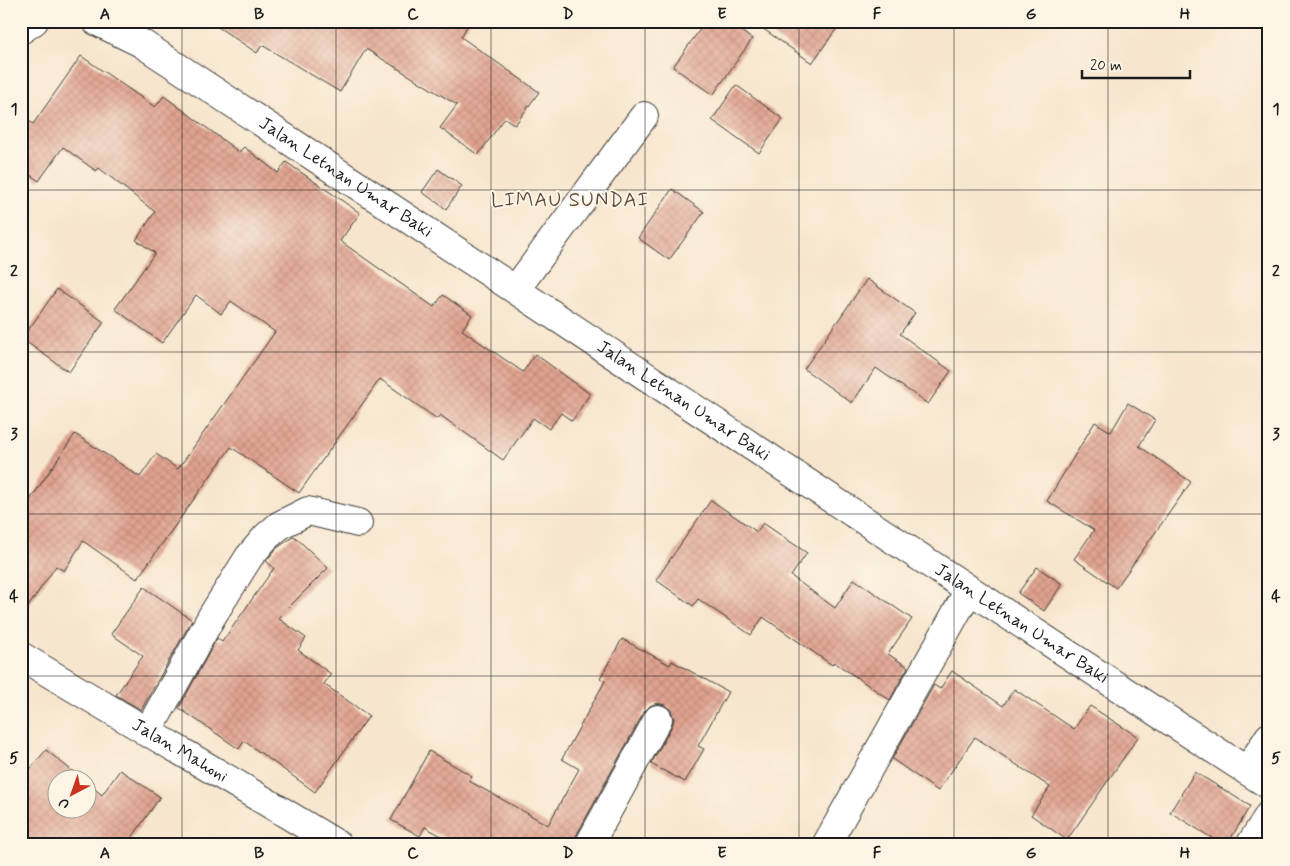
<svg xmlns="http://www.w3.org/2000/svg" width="1290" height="866" viewBox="0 0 1290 866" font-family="Mynerve,sans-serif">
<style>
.building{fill:url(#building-cross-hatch)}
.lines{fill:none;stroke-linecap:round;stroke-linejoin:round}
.minor-casing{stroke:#3d3a37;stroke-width:30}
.tertiary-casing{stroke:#3d3a37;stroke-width:30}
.minor{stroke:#fff;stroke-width:28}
.tertiary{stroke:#fff;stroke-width:28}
.grid{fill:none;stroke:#1c1c1c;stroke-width:1;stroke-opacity:0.55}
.labels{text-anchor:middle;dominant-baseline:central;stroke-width:4;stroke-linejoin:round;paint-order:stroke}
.street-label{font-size:18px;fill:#1c1c1c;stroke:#fcf5e5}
.quarter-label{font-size:20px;letter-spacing:1px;fill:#614b45;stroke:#fcf5e5}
.neatline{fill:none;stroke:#1c1c1c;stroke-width:2}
.grid-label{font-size:16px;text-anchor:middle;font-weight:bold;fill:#1c1c1c}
</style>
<defs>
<pattern id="building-cross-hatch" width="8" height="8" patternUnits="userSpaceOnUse" patternTransform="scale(1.25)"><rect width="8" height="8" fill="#e1a390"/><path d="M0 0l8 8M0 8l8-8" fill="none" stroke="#c08c7c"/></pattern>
</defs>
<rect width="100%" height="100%" fill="#fcf5e5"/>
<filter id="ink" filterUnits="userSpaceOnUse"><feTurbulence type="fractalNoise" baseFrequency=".02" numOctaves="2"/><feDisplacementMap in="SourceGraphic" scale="10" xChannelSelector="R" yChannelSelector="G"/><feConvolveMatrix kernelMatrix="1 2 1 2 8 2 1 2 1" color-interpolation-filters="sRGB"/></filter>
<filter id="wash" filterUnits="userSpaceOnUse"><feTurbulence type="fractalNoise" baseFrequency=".0096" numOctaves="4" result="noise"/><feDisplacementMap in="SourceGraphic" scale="20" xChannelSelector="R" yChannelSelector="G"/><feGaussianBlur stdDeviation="1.12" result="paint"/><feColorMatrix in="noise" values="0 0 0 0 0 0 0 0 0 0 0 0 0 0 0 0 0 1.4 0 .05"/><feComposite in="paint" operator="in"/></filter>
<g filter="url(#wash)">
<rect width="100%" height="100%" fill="#f7e5cd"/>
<g id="blocks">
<g class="building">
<polygon points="209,21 470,21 461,37 539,92 515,125 505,118 478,155 440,128 457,105 366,49 340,92 262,45 257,53"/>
<polygon points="706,21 727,21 752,39 713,95 673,67"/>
<polygon points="752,21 842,21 812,63"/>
<polygon points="81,56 155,107 164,96 239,152 244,147 278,173 286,162 360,213 340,241 434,307 443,295 472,315 462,330 523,372 535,354 590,394 572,421 561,413 549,429 533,418 503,460 440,415 437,419 380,379 299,493 231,447 137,579 83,541 64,571 56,566 21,617 21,513 75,434 140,477 156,454 178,469 275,332 231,301 221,314 196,295 162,343 115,309 155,253 136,240 155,212 99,168 96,171 63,147 39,181 21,169 21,116 33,124"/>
<polygon points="736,85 783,119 759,153 712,120"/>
<polygon points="438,169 462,186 446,209 422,192"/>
<polygon points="672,189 704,212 669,260 638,238"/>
<polygon points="867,279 915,313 900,334 951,371 928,404 876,368 852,403 804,369"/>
<polygon points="57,289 104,322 69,372 22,339"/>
<polygon points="1128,403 1155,420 1139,446 1191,482 1116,588 1074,559 1094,530 1047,501 1095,422 1111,432"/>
<polygon points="711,500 757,532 763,523 807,553 791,576 835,608 854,579 912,619 888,654 908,667 890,700 834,662 832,665 763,617 751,635 698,599 693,606 656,580"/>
<polygon points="294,536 328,568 278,618 306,638 298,650 331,674 324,684 369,716 315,792 244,741 239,749 179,708 217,638 222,642 274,568 266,561 277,548"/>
<polygon points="1037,567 1062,584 1044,611 1018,593"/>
<polygon points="144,587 192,620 141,710 116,695 143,656 111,634"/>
<polygon points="622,639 670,665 672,661 728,692 698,746 704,749 685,782 651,764 672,726 674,719 671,710 665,705 657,703 650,706 644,712 575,838 573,845 458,845 425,827 420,836 391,820 429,751 472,776 469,781 548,825 579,769 562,759 605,681 600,678"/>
<polygon points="952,671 1003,706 1014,689 1074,729 1090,706 1138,737 1067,840 1031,815 1050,787 975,737 938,791 892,759 934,685 940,689"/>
<polygon points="46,750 81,778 58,778 58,808 88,808 88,783 102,795 120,770 160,797 127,845 21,845 21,780"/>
<polygon points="1195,772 1250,806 1227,845 1223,845 1170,812"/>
</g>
</g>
</g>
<g filter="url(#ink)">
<use href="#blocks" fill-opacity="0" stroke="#3d3a37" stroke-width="1"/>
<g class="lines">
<g class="minor-casing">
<g id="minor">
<polyline points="516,289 644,116"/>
<path id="s1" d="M21,656C126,720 233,781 338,845"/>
<polyline points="147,733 212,616 249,557 266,537 280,525 308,511 358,523"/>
<polyline points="1247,771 1269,737"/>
<polyline points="589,845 658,719"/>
<polyline points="826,845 969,590"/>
<polyline points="1250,845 1269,815"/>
</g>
</g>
<g class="tertiary-casing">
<g id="tertiary">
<path id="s2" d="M96,21L141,43C518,290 891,541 1269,785"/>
<polyline points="21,30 34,21"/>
</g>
</g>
<use href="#minor" class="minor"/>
<use href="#tertiary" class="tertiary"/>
</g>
</g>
<path class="grid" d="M182,21V845M336,21V845M491,21V845M645,21V845M799,21V845M954,21V845M1108,21V845M21,190H1269M21,352H1269M21,514H1269M21,676H1269"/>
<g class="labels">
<g class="street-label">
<text stroke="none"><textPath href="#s2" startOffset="295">Jalan Letnan Umar Baki</textPath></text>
<text stroke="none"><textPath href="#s2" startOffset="700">Jalan Letnan Umar Baki</textPath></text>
<text stroke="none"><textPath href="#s2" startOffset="1105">Jalan Letnan Umar Baki</textPath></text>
<text stroke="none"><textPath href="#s1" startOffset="185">Jalan Mahoni</textPath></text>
</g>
<g class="quarter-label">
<text x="570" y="200">LIMAU SUNDAI</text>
</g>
</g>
<rect width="1290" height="866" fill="none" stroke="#fcf5e5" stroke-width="55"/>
<g transform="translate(72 794) rotate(221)"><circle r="24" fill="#fcf5e5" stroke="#a29e95"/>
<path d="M0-4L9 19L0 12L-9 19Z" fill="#c8321e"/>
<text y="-8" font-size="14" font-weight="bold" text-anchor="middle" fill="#1c1c1c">U</text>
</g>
<path d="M1082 70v8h108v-8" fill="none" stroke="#1c1c1c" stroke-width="2.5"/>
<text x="1090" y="70" font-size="15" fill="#1c1c1c" stroke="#fcf5e5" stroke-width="4" paint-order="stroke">20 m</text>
<rect x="28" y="28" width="1234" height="810" class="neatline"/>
<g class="grid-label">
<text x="105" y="19">A</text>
<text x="259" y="19">B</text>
<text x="413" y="19">C</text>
<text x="568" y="19">D</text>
<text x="722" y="19">E</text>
<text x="877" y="19">F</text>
<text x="1031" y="19">G</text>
<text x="1185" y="19">H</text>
<text x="14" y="114">1</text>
<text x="1276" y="114">1</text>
<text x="14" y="276">2</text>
<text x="1276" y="276">2</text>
<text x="14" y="439">3</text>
<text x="1276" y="439">3</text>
<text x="14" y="601">4</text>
<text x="1276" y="601">4</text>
<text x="14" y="763">5</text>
<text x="1276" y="763">5</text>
<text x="105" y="858">A</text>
<text x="259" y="858">B</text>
<text x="413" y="858">C</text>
<text x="568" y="858">D</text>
<text x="722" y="858">E</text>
<text x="877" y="858">F</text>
<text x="1031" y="858">G</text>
<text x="1185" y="858">H</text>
</g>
</svg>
